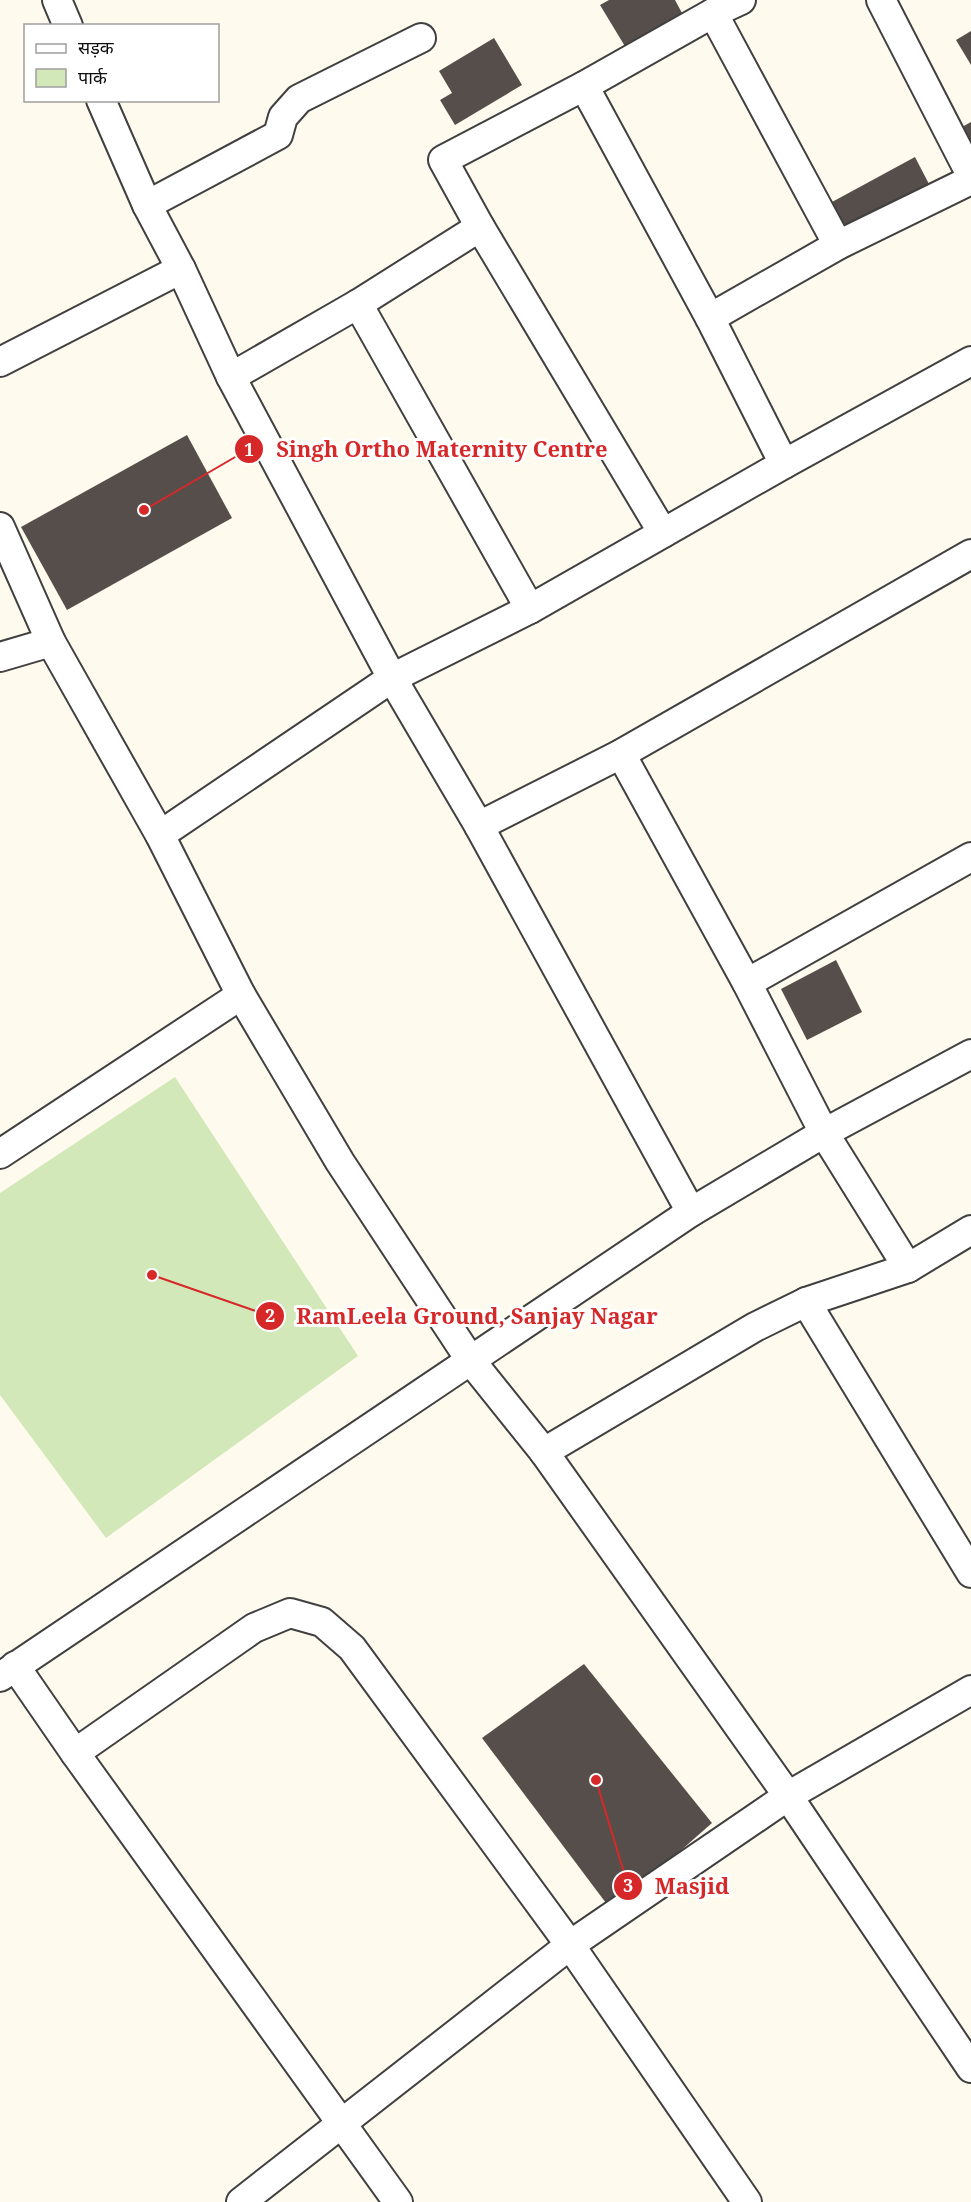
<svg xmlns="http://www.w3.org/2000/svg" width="971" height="2202" viewBox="0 0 971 2202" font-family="'Noto Serif','Noto Sans Devanagari',serif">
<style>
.green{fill:#d3e8b9}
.building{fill:#564e4a}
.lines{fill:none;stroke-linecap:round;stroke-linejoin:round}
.minor-casing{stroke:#404040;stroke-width:32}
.minor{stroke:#fff;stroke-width:28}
.leader{fill:none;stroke:#d62828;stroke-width:2}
.callout-dot{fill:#d62828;stroke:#fff;stroke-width:2}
.mark-label{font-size:18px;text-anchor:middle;font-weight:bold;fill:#fff}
.callout-label{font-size:22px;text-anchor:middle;font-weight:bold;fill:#d62828;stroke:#fff;stroke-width:6;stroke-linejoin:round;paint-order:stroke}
</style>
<rect width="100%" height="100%" fill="#fefbee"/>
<polygon class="green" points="175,1077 358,1356 106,1538 0,1395 0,1193"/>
<g class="building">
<polygon points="609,0 675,0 682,13 626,48 600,5"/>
<polygon points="971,31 971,65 956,40"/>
<polygon points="494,38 522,85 455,125 440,100 452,93 439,71"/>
<polygon points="971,122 971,143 962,127"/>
<polygon points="915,157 930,186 847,231 832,202"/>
<polygon points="187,435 232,518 67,610 21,527"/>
<polygon points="836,960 862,1012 807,1040 781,989"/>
<polygon points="584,1664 712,1823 612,1911 482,1738"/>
</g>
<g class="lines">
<g class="minor-casing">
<g id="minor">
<polyline points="57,0 68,26"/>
<polyline points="881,0 971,175"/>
<polyline points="713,13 838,245"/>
<polyline points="584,86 710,318 784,464"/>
<polyline points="101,100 147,205 181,269 231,377 392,678 479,826 691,1212"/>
<polyline points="147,205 278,135 283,117 299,99 421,38"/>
<polyline points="358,304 530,609"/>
<polyline points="710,318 838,245 971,180"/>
<polyline points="0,362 181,269"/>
<polyline points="231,377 358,304 480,227"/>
<polyline points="0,527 51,642 160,835 241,995 340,1162 471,1361 544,1452 788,1796 971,2068"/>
<polyline points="663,533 480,227 443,160 584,86 713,13 741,0"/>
<polyline points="0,657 51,642"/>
<polyline points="621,754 747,983 824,1133 908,1268"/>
<polyline points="479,826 621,754 971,554"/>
<polyline points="160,835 392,678 530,609 784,464 971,361"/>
<polyline points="747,983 971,857"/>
<polyline points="0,1154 241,995"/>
<polyline points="806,1302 971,1573"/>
<polyline points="544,1452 755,1327 806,1302 908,1268 971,1230"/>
<polyline points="15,1666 75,1753 398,2202"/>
<polyline points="0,1677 691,1212 824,1133 971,1054"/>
<polyline points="75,1753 254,1628 290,1613 322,1622 352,1648 570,1945 747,2202"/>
<polyline points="241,2202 570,1945 788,1796 971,1690"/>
</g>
</g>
<use href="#minor" class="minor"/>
</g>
<path class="leader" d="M144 510L249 449M152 1275L270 1316M596 1780L628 1886"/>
<g class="callout-dot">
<circle cx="144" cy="510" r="6"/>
<circle cx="152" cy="1275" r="6"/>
<circle cx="596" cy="1780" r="6"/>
<circle cx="249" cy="449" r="15"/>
<circle cx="270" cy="1316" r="15"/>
<circle cx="628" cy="1886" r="15"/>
</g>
<g class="mark-label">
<text x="249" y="456">1</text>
<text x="270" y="1322">2</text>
<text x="628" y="1892">3</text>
</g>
<g class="callout-label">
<text x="442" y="457">Singh Ortho Maternity Centre</text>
<text x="477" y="1324">RamLeela Ground, Sanjay Nagar</text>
<text x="692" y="1894">Masjid</text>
</g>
<rect x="24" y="24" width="195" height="78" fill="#ffffff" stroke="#9e9e9e" stroke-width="1.5"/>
<rect x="36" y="44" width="30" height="9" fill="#ffffff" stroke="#9e9e9e" stroke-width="1.5"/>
<text x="78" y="54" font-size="18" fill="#0d0d0d">सड़क</text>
<rect x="36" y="69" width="30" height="18" fill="#d3e8b9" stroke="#9e9e9e" stroke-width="1.5"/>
<text x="78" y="84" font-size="18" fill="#0d0d0d">पार्क</text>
</svg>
